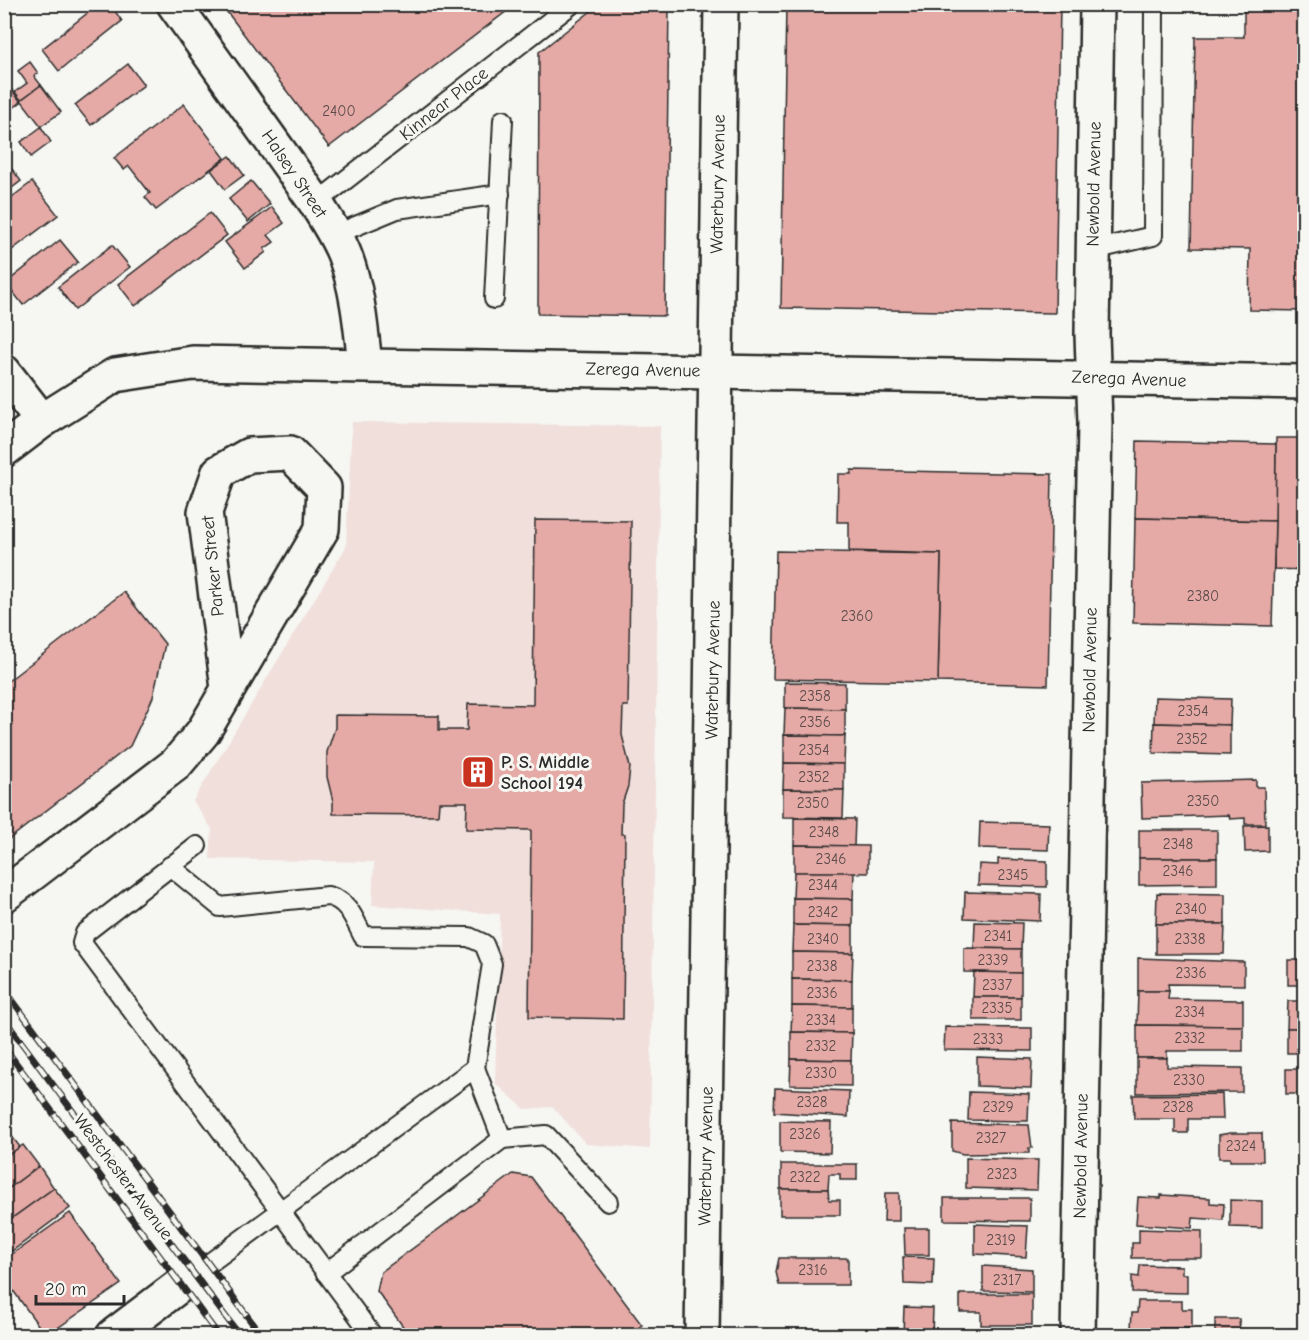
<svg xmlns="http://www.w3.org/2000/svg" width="1309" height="1340" viewBox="0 0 1309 1340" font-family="'Comic Neue',sans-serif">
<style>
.built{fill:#f1dfdb}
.building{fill:#e5aaa6;stroke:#2b2b2b;stroke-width:1.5}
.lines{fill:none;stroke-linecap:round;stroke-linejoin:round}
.lane-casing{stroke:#2b2b2b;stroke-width:22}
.street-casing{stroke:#2b2b2b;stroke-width:38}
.secondary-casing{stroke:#2b2b2b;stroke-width:38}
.lane{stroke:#f6f6f2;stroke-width:18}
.street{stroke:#f6f6f2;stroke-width:33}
.secondary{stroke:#f6f6f2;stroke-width:33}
.rail-casing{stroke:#2b2b2b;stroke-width:7}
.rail{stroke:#f6f6f2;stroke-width:4.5;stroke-dasharray:14;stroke-linecap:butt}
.labels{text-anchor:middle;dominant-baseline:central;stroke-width:6;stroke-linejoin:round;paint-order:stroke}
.number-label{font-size:15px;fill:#5a4b4a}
.street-label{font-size:18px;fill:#2b2b2b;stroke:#f6f6f2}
.poi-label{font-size:18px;font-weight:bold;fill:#2b2b2b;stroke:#f6f6f2;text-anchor:start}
</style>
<rect width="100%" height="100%" fill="#f6f6f2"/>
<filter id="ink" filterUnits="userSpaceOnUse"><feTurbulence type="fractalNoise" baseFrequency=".0167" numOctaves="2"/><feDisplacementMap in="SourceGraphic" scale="12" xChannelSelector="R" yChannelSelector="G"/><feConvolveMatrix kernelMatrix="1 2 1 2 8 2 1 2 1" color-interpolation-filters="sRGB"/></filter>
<g filter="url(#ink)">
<polygon class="built" points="352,422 660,426 650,1149 586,1144 553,1107 525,1109 495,1083 500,914 372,905 374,862 210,859 212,829 193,801 346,547"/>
<g class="building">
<polygon points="99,4 110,4 122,21 59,71 42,49"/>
<polygon points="221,4 516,4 329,147"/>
<polygon points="600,4 669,4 665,316 538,314 539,52"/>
<polygon points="786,4 1060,4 1055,313 781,308"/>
<polygon points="1244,4 1304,4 1304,311 1249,310 1250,249 1191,248 1195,37 1244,37"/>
<polygon points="30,62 38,73 34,76 41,85 21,100 15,92 27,83 18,71"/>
<polygon points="128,64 144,85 91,125 75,105"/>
<polygon points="41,85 61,112 41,126 21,100"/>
<polygon points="11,89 21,102 4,115 4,94"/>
<polygon points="184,104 225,158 156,210 145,197 150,193 129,166 124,170 114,158"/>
<polygon points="41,127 51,142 31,157 21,142"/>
<polygon points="230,156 244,175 225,189 211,170"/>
<polygon points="5,160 21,181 4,194 4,160"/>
<polygon points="251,181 270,204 248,222 229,199"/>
<polygon points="32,182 58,215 4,256 4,203"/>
<polygon points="272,207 284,223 268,235 274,242 264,249 266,252 245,268 225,242"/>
<polygon points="210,213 227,235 135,306 118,284"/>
<polygon points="60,240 78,262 23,305 6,283"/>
<polygon points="112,245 130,267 75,310 58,287"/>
<polygon points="1276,438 1304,438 1304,570 1274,569"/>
<polygon points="1137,441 1276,444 1275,521 1135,518"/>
<polygon points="851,470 1052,474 1048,685 938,682 941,554 849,551 849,522 837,522 838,474 851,474"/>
<polygon points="1135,518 1275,521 1272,626 1133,623"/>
<polygon points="535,520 631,521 628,706 623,706 622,735 630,767 628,786 622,804 621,834 625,834 623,1019 529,1017 531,830 466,829 467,802 439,802 438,815 333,814 333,801 327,777 327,752 335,728 335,715 439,716 439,730 467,730 468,704 533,705"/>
<polygon points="776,551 941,554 938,682 773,679"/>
<polygon points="124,592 165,644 153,697 130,746 4,843 4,684"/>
<polygon points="785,682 845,683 845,709 785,708"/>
<polygon points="1155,697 1231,699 1230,725 1154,723"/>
<polygon points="785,708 845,709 845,736 784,735"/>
<polygon points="1154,723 1230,725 1230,755 1153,753"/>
<polygon points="784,735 845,736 844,764 784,763"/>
<polygon points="784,763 844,764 844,790 783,789"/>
<polygon points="1256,780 1256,787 1264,787 1265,824 1245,824 1245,818 1230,819 1229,815 1142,818 1141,783"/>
<polygon points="783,789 844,790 843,818 783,817"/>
<polygon points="794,818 855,819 854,846 794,845"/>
<polygon points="980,822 1049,824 1048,850 979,848"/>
<polygon points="1268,825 1268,851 1245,852 1244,826"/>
<rect x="1139" y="830" width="78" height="28"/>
<polygon points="794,845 868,846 868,873 794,872"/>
<polygon points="1139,858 1217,858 1217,884 1139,885"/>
<polygon points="998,859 1047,861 1047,887 978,885 979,864 998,865"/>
<polygon points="794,872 854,872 853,899 793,898"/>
<polygon points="965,892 1041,894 1040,921 964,918"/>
<polygon points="1157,893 1225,894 1225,924 1156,924"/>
<polygon points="793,898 853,899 853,926 793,925"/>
<polygon points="975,922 1022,923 1021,949 974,948"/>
<polygon points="1156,924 1225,924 1224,954 1156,954"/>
<polygon points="793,925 853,926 853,953 792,952"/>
<polygon points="964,948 1021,949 1021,973 964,972"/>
<polygon points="792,952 853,953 852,980 792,979"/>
<polygon points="1138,958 1244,962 1244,985 1168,984 1169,991 1138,991"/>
<rect x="1288" y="960" width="16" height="25"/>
<polygon points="974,972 1021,973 1021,997 973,997"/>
<polygon points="792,979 852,980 852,1007 792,1006"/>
<polygon points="1138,991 1169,991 1168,999 1243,1000 1243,1026 1137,1025"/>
<rect x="973" y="997" width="48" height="23"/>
<polygon points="1288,1001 1304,1001 1304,1028 1287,1028"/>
<polygon points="792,1006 852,1007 852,1033 791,1032"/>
<polygon points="1137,1025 1243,1026 1243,1051 1167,1051 1167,1058 1137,1058"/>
<polygon points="945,1027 1032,1028 1032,1051 944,1050"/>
<rect x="1287" y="1028" width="17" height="25"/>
<polygon points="791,1032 852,1033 851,1060 791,1059"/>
<polygon points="977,1057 1032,1059 1031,1088 977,1086"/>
<polygon points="1137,1058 1167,1058 1167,1067 1242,1068 1242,1092 1137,1093"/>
<polygon points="791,1059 851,1060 851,1086 790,1085"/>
<rect x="1286" y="1069" width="18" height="25"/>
<polygon points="775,1088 849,1091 848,1117 774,1112"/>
<polygon points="969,1092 1029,1094 1028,1121 968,1120"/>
<polygon points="1222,1094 1223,1119 1188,1119 1188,1133 1175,1133 1175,1119 1134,1119 1133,1095"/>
<polygon points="780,1121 831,1122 830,1153 780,1152"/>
<polygon points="952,1123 1029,1125 1032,1148 1029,1148 1029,1153 963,1154 952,1151"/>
<polygon points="4,1126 20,1147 4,1158"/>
<polygon points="1230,1133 1262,1133 1263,1161 1230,1161 1230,1158 1219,1158 1219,1135"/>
<polygon points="23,1145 39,1166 4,1192 4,1158"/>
<polygon points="966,1158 1038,1160 1037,1190 966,1188"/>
<polygon points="781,1164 857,1164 857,1180 840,1180 840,1174 829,1174 828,1189 781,1189"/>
<polygon points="39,1166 54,1188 4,1224 4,1192"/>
<polygon points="513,1174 531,1177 642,1325 627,1336 410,1336 377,1291 381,1272"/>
<polygon points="54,1188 70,1208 8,1254 4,1250 4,1224"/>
<polygon points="780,1189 828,1189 829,1200 840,1200 840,1215 780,1215"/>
<polygon points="885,1193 899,1193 899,1221 884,1221"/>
<polygon points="1161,1195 1210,1198 1210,1203 1224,1204 1223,1220 1193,1218 1192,1228 1136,1224 1138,1197 1161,1198"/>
<polygon points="944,1198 1030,1198 1030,1221 944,1220"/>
<polygon points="1230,1200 1262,1201 1262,1228 1230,1227"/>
<polygon points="70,1213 121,1284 46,1336 4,1278 4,1260"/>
<polygon points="975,1224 1028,1226 1026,1257 975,1254"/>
<polygon points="904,1228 929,1228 929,1255 905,1255"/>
<polygon points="1139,1229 1202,1231 1202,1258 1132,1258 1132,1243 1139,1243"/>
<polygon points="903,1257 934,1258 933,1285 904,1284"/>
<polygon points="779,1258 848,1258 848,1285 779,1285 776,1272"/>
<polygon points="1140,1265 1182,1266 1182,1274 1187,1274 1187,1293 1132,1292 1132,1276 1139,1277"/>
<polygon points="983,1266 1032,1269 1032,1292 983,1291"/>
<polygon points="960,1294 1032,1294 1032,1325 981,1325 981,1312 960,1312"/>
<polygon points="1138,1301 1182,1301 1182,1309 1192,1309 1192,1328 1131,1328 1132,1313 1137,1313"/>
<polygon points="904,1307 933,1308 932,1336 903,1336"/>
<polygon points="1215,1319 1239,1319 1240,1333 1215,1333"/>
<polygon points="776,1330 836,1332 836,1336 776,1336"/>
</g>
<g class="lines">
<g class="lane-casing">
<g id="lane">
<polyline points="316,203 572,4"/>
<polyline points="334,235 397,209 500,194"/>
<polyline points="1093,250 1153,236 1154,4"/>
<polyline points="494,299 503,120"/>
<polyline points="197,846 85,933 82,943 373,1336"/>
<path d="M170,866L220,907L328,896C348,900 354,919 363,936L469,937L484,944L492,964L475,1068L196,1273"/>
<polyline points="475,1068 502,1139 546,1135 608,1202"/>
<polyline points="326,1273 502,1139"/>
</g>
</g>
<g class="street-casing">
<g id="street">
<path d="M174,4L316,203C326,220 338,237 345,256C358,290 361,329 365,365"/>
<polyline points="4,372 42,421"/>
<polyline points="4,895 176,764 203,732 322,529 324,488 290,453 249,455 219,472 205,512 228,688"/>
<polyline points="113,1336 196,1273"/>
<polyline points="702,1336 721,4"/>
<polyline points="1078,1336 1095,423 1092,334 1097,4"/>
</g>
</g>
<g class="secondary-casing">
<g id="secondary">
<polyline points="4,450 42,421 115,375 193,363 1304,382"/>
<polyline points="4,1018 242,1336"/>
</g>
</g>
<use href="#lane" class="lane"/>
<use href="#street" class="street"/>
<use href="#secondary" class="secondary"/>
<g class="rail-casing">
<g id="rail">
<polyline points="4,989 262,1336"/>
<polyline points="4,1019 240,1336"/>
<polyline points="4,1047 219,1336"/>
</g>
</g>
<use href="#rail" class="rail"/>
</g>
</g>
<defs>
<g id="building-square" transform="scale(1.725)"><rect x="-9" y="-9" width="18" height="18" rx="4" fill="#c8321e" stroke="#f6f6f2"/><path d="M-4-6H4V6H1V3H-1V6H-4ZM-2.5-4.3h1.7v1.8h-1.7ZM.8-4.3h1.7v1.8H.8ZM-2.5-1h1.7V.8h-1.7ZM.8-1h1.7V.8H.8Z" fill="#fff"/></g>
</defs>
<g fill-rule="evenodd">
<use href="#building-square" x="478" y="772"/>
</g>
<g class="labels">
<g class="number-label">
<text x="339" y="111">2400</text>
<text x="1203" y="596">2380</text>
<text x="857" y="616">2360</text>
<text x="815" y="696">2358</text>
<text x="1193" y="711">2354</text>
<text x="815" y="722">2356</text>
<text x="1192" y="739">2352</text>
<text x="814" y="750">2354</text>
<text x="814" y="777">2352</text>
<text x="1203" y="801">2350</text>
<text x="813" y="803">2350</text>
<text x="824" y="832">2348</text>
<text x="1178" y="844">2348</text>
<text x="831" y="859">2346</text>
<text x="1178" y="871">2346</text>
<text x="1013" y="875">2345</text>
<text x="823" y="885">2344</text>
<text x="1191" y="909">2340</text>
<text x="823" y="912">2342</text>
<text x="998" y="936">2341</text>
<text x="823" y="939">2340</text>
<text x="1190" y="939">2338</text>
<text x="993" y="960">2339</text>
<text x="822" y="966">2338</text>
<text x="1191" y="973">2336</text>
<text x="997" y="985">2337</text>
<text x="822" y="993">2336</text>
<text x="997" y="1008">2335</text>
<text x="1190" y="1012">2334</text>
<text x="821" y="1020">2334</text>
<text x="1190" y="1038">2332</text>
<text x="988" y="1039">2333</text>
<text x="821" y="1046">2332</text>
<text x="821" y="1073">2330</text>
<text x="1189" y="1080">2330</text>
<text x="812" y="1102">2328</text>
<text x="998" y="1107">2329</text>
<text x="1178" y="1107">2328</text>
<text x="805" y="1134">2326</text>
<text x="991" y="1138">2327</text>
<text x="1241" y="1146">2324</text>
<text x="1002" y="1174">2323</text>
<text x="805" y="1177">2322</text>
<text x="1001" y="1240">2319</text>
<text x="813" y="1270">2316</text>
<text x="1007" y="1280">2317</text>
</g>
<g class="street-label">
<text transform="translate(444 104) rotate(-38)">Kinnear Place</text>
<text transform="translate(294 174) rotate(56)">Halsey Street</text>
<text transform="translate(718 184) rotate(-89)">Waterbury Avenue</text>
<text transform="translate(1094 184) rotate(-89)">Newbold Avenue</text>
<text transform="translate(643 370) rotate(1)">Zerega Avenue</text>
<text transform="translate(1129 379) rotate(2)">Zerega Avenue</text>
<text transform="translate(213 566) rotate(-96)">Parker Street</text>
<text transform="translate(713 670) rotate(-89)">Waterbury Avenue</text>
<text transform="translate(1090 670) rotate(-89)">Newbold Avenue</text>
<text transform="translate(706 1156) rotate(-89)">Waterbury Avenue</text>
<text transform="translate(1081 1156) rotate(-89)">Newbold Avenue</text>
<text transform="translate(123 1177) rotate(53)">Westchester Avenue</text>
</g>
<g class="poi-label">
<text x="501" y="762">P. S. Middle<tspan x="501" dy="21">School 194</tspan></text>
</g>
</g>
<rect width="1309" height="1340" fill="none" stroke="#f6f6f2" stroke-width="24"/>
<rect x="12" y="12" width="1285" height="1316" fill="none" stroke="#2b2b2b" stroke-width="2" filter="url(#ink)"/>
<path d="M36 1295v9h88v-9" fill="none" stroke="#2b2b2b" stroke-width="3"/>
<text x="45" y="1295" font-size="18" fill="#2b2b2b" stroke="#f6f6f2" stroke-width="4.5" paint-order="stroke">20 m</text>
</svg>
